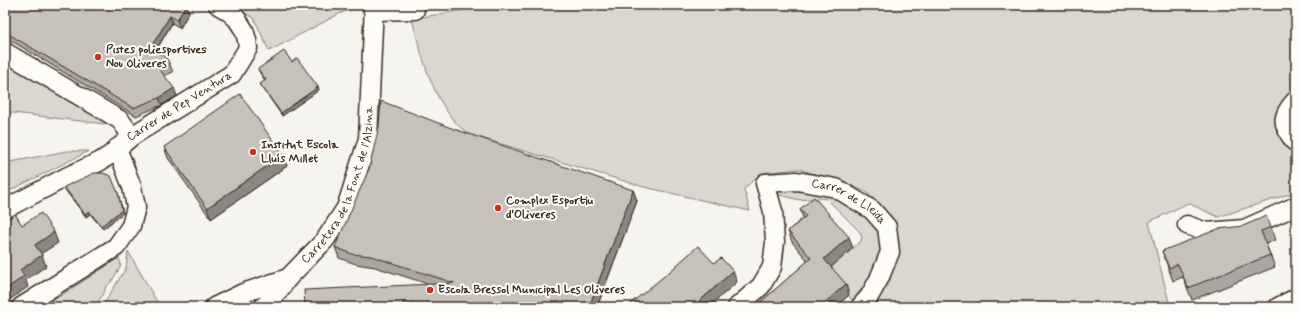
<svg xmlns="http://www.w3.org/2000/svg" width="1301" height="312" viewBox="0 0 1301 312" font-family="Mynerve,sans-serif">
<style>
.green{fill:#dad6d0;stroke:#8a8077}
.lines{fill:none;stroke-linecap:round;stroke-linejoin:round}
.minor-casing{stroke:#3b2a1e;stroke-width:21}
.minor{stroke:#fdfcf7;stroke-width:18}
.wall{fill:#aba6a1;stroke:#3b2a1e}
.shaded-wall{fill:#8b8783;stroke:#3b2a1e}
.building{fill:#c7c1bb;stroke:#3b2a1e}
.poi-dot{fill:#c8321e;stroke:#fdfcf7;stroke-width:1.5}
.labels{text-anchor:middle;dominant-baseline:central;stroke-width:4;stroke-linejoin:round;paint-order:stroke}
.poi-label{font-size:12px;font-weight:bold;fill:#3b2a1e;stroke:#fdfcf7;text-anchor:start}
.street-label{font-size:12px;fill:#3b2a1e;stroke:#fdfcf7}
</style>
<rect width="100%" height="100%" fill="#f5f4ee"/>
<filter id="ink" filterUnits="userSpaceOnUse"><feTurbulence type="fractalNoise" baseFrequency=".025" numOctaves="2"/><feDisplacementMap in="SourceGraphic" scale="8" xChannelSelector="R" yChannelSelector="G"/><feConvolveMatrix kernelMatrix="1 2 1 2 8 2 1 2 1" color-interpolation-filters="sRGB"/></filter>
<g filter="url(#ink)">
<g class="green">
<polygon points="231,5 358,5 359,6 339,14 269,51 254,18"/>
<path d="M491,5H1296V89L1281,104L1276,120L1279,131L1296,152V192L1218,217L1188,203L1149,222L1169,302L1164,307H870L890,281L895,254L890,215L865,191L799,169L761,173L744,189L750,211L644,187L468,134C434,108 422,58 412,19Z"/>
<polygon points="5,61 101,117 105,124 5,112"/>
<polygon points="67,151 89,151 5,193 5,163"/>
<polygon points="813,187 851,203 882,229 884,251 868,282 852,300 837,282 816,270 839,260 861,241 862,237 859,231 827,199 819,198 800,200 776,194 775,190"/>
<polygon points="128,251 160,307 102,307 126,268"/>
<polygon points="119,258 121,266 111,282 105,288 105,291 95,307 43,307"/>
</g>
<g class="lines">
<g class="minor-casing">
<g id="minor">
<polyline points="373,11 415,10"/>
<polyline points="5,52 120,120 132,136"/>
<path d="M1296,100C1281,116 1281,123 1294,141H1296"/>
<path id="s1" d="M5,209L68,176L99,162L110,155L132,136L232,74L248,48L247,40L244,30L237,19L228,11L218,5"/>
<polyline points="1187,225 1206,232 1244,229 1296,206"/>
<polyline points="21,307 116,247 131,226 136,207 132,187 117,148"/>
<path id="s2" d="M214,307L243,293L288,278L325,240L346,208L368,139L374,5"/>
<polyline points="263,307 274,297 288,278"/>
<path id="s3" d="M737,307L761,286L772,267L775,242L773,211L765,183L797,181L836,188L872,210L887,227L890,252L879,279L869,297L860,307"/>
<polyline points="1278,307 1296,298"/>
</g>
</g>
<use href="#minor" class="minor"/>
</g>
<g class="wall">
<polygon points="5,5 187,5 189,12 180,28 172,23 156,51 170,65 173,72 164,76 177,96 162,105 136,116 5,37"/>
<polygon points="292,62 318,87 319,90 282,116 262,87 260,84 265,81 260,73 258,69"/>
<polygon points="164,147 287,166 211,219 168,158"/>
<polygon points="64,187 118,193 123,213 103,229 90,214 86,217 65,190"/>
<polygon points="633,190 637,201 597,307 305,307 428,284 375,267 356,264 339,258 335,247"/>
<polygon points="800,209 853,248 831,267 849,295 836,307 755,307 808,261 792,242 788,231 803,218"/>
<polygon points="1271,227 1275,240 1266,244 1275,267 1192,300 1183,277 1173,281 1162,251"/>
</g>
<g class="shaded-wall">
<polygon points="186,5 189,12 180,28 177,20"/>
<polygon points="170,16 172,23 153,55 151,47"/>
<polygon points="318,87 319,90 282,116 281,113"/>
<polygon points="174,88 177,96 162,105 159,98"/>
<polygon points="283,155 287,166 211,219 207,208"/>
<polygon points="633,190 637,201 597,307 589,307"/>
<polygon points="118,193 123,213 103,229 101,226"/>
<polygon points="89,211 90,214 86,217 85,214"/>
<polygon points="54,232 58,243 39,255 35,245"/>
<polygon points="849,237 853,248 828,270 824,259"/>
<polygon points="42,255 46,266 26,280 28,287 5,303 5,290 20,270"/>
<polygon points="733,271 737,282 709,307 693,307"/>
<polygon points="846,284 849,295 836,307 820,307"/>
</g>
<g class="building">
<polygon points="5,5 186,5 177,20 170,16 151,47 166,57 170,65 160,70 174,88 159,98 133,108 5,32"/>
<polygon points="284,51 292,62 297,58 318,87 281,113 260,84 266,80 258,69"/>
<polygon points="240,94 283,155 207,208 164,147"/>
<polygon points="381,101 454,129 633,190 589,307 422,307 403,302 403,307 305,307 304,290 454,283 371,256 352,254 335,247 369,169 379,126"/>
<polygon points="94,173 103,173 111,176 118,193 122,210 101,226 89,211 85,214 64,187"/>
<polygon points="814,197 849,237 824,259 846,284 820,307 755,307 811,258 788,231 806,216 800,209"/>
<polygon points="1296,203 1296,212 1293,205"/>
<polygon points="41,213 54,232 35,245 42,255 20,270 24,276 5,290 5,221 15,214 22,225"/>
<polygon points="1266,216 1271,227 1261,231 1270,255 1188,288 1178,264 1169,268 1162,251 1218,229 1243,226"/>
<polygon points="698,246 714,263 721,258 733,271 693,307 633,307 630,304 668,273"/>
</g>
</g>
<g class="poi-dot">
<circle cx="98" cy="57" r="4"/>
<circle cx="253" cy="152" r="4"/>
<circle cx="498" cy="208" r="4"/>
<circle cx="430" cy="290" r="4"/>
</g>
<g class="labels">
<g class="poi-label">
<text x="106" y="50">Pistes poliesportives<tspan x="106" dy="14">Nou Oliveres</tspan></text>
<text x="261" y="145">Institut Escola<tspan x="261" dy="14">Lluís Millet</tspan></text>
<text x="506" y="201">Complex Esportiu<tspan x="506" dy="14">d'Oliveres</tspan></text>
<text x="438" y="290">Escola Bressol Municipal Les Oliveres</text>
</g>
<g class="street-label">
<text stroke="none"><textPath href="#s1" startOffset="203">Carrer de Pep Ventura</textPath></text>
<text stroke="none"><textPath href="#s2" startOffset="189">Carretera de la Font de l'Alzina</textPath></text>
<text stroke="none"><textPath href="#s3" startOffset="228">Carrer de Lleida</textPath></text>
</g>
</g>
<rect width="1301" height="312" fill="none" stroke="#fdfcf7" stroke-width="20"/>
<rect x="10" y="10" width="1281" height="292" fill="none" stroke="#3b2a1e" stroke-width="1.5" filter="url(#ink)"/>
</svg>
